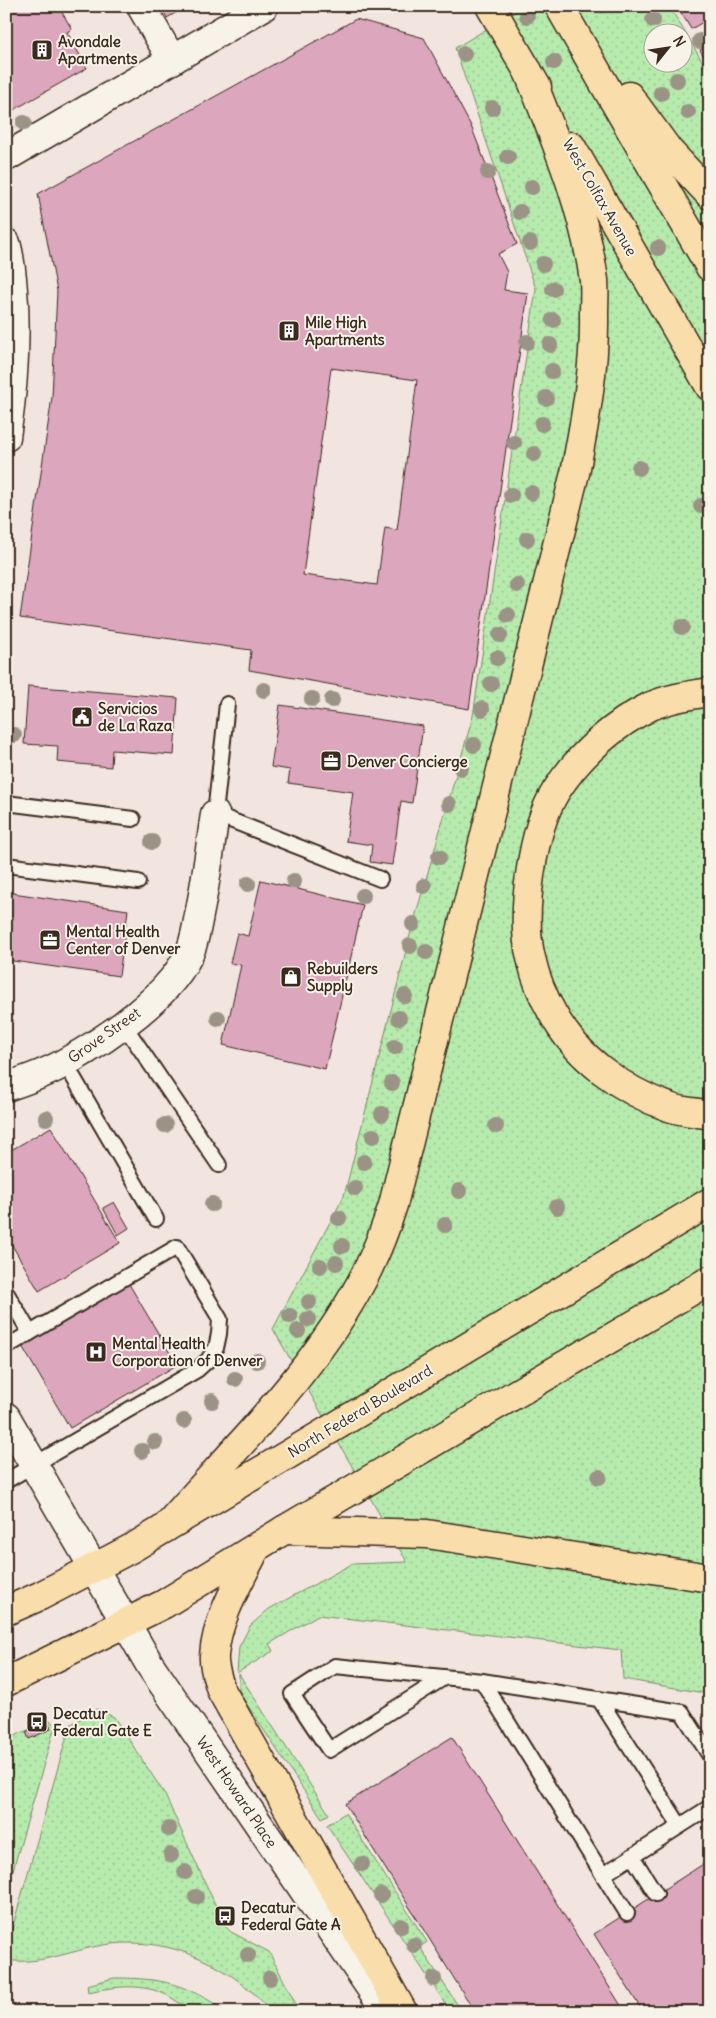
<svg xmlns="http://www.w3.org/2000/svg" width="716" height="2018" viewBox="0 0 716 2018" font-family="Delius,sans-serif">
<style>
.green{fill:url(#green-dots);stroke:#788a66;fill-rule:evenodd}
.building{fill:#dca6bd;stroke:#3b2a1e;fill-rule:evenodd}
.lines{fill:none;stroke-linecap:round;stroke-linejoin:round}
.lane-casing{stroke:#3b2a1e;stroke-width:18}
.street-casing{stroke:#3b2a1e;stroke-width:31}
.secondary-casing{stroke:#3b2a1e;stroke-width:31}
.primary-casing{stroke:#3b2a1e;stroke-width:31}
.lane{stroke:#f7f3e8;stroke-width:14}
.street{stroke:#f7f3e8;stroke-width:28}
.secondary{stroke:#f7f3e8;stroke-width:28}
.primary{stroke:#f9deab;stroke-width:28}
.tree{fill:#9b9385}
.labels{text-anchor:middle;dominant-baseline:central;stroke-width:4;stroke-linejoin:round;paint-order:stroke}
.poi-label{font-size:15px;font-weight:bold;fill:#3b2a1e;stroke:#f7f3e8;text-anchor:start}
.street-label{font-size:15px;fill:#3b2a1e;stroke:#f7f3e8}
</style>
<defs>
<pattern id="green-dots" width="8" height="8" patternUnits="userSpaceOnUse" patternTransform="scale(1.25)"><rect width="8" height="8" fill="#b6ebad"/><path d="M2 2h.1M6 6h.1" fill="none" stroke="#9dca94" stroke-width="1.8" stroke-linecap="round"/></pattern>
</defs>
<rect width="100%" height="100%" fill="#f2e4df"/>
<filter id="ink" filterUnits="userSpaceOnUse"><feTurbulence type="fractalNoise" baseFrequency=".02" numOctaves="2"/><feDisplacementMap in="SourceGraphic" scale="10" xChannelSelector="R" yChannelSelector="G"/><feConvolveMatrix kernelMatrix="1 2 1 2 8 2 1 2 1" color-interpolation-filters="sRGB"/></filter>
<g filter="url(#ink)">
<g class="green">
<path d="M525,6H669L710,74V1694L623,1679L621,1650L318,1615L269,1644L273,1651L237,1673L239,1647L250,1626L269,1609L352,1564L407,1562L273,1329L344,1196L411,931L473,716L536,289L455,48ZM654,32H684V62H654Z"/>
<polygon points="239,1674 329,1814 322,1818 246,1703 239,1690"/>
<path d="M97,1709L114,1717L164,1793L225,1926L231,1932L269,1952L300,2012H272C232,1966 173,1937 111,1944C75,1948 43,1966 6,1960V1950L70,1725Z"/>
<polygon points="50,1720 55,1726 6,1894 6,1740"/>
<polygon points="345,1813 427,1942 420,1947 462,2012 451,2012 327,1825"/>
<path d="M114,1978C164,1978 186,1984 227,2012C219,2012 199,2014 192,2011C183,2007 173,1997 162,1993C138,1983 113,1987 88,1992L87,1985Z"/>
</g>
<g class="building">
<polygon points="6,6 58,6 72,29 67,32 87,68 10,112 6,106"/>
<polygon points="161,6 187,6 167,18"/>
<polygon points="677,6 710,6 710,18 691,29"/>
<path d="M356,19L424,38L471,126L517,244L498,254L507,272L504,290L528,293L469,709L249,670L251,650L20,618L52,397L57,291L38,194ZM331,368L417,380L397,530L385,528L377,585L303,575Z"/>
<polygon points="710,45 710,67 700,50"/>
<polygon points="28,686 178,698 174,755 112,750 111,767 57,762 58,746 24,744"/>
<polygon points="280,705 423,726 412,803 401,801 392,865 370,862 372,845 346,841 353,792 288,783 290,770 271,767"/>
<polygon points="261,880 363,905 325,1069 223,1045 241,965 230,963 237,933 248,936"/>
<polygon points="6,892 128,910 119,976 6,960"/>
<polygon points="51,1127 120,1243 39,1291 6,1235 6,1153"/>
<polygon points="114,1202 129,1228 118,1235 103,1208"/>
<polygon points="129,1284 177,1365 70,1428 22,1346"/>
<polygon points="48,1722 51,1729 29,1739 26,1732"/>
<polygon points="452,1737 625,2012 475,2012 345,1804"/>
<polygon points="708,1861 710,1864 710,2012 643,2012 594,1934"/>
</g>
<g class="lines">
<g class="lane-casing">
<g id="lane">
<polyline points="227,704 215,814 380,879"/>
<polyline points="6,803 133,819"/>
<polyline points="6,865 138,882"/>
<polyline points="124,1025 219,1165"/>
<polyline points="65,1063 156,1219"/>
<polyline points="6,1292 30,1333"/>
<polyline points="6,1347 177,1247 220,1319 219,1334 216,1348 208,1360 197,1370 6,1481"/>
<polyline points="445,1677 329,1750 292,1694 335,1666 482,1681 603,1875 710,1807"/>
<polyline points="482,1681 682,1712 710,1756"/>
<polyline points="599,1699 680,1826"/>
<polyline points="632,1856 656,1894"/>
<polyline points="603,1875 627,1913"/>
</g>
</g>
<g class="street-casing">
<g id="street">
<polyline points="141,6 172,60"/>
<polyline points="6,157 264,6"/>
<path d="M6,1087C26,1080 48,1073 66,1062C107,1039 174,994 191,949C195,938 197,926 199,915C206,882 210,848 215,814"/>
</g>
</g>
<g class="secondary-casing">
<g id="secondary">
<path d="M6,243C12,263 12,282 14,303C16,348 13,392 6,437"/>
<polyline points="6,1417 150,1665 387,2012"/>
</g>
</g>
<g class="primary-casing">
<g id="primary">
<polyline points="490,6 537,87"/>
<polyline points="559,6 710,267"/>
<polyline points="629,96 669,151 710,195"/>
<polyline points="571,146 710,387"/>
<path d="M710,692C690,695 670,698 651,706C614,724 578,756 556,791C532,829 520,915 531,958C535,976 543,997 553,1014C576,1057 623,1091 669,1107C681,1112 697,1112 710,1115"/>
<path d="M165,1528C235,1448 321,1365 368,1269C378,1248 386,1227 393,1205L575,473C585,421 595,368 594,315C594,303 595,291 594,280C584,207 555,139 528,71"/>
<polyline points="284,1530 427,1534 710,1578"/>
<path d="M256,1548C240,1580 216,1620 214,1656C213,1668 218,1679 221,1690L403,2012"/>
<polyline points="6,1611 40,1596 132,1548 710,1202"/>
<polyline points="6,1682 164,1604 284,1530 710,1280"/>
</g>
</g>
<use href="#lane" class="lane"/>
<use href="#street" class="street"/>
<use href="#secondary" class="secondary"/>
<use href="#primary" class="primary"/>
</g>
<g class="tree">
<circle cx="527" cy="16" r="8"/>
<circle cx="653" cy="20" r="8"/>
<circle cx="700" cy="41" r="8"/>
<circle cx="464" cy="54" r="8"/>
<circle cx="554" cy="62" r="8"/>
<circle cx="677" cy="80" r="8"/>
<circle cx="661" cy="93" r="8"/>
<circle cx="492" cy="108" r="8"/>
<circle cx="688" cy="112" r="8"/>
<circle cx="24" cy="123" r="8"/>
<circle cx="508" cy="157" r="8"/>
<circle cx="488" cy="172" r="8"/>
<circle cx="532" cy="187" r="8"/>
<circle cx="520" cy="212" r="8"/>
<circle cx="530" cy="243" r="8"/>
<circle cx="658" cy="248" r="8"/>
<circle cx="543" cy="264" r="8"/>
<circle cx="553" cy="289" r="8"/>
<circle cx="553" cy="320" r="8"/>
<circle cx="527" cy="342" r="8"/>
<circle cx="550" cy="345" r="8"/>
<circle cx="552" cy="371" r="8"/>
<circle cx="546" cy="398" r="8"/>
<circle cx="542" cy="424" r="8"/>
<circle cx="514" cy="443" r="8"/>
<circle cx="534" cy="454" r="8"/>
<circle cx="639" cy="468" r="8"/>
<circle cx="531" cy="493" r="8"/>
<circle cx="511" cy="495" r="8"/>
<circle cx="701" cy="506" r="8"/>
<circle cx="527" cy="539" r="8"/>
<circle cx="517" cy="585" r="8"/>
<circle cx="508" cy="615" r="8"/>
<circle cx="682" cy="627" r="8"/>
<circle cx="500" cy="635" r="8"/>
<circle cx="497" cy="658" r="8"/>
<circle cx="491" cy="684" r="8"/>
<circle cx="264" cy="690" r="8"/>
<circle cx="312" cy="699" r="8"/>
<circle cx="332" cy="700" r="8"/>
<circle cx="482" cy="709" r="8"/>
<circle cx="14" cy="735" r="8"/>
<circle cx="474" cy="745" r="8"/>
<circle cx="461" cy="768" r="8"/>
<circle cx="449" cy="804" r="8"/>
<circle cx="152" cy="842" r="8"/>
<circle cx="439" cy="857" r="8"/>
<circle cx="294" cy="881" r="8"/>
<circle cx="248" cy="884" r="8"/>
<circle cx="424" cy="886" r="8"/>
<circle cx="363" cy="896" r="8"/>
<circle cx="413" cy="924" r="8"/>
<circle cx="410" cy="946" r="8"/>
<circle cx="426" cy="952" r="8"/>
<circle cx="405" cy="996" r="8"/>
<circle cx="218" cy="1018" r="8"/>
<circle cx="399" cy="1018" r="8"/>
<circle cx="395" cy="1047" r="8"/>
<circle cx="392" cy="1083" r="8"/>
<circle cx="382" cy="1114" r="8"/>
<circle cx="46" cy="1118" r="8"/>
<circle cx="165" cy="1125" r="8"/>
<circle cx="496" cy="1126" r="8"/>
<circle cx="373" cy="1136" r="8"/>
<circle cx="364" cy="1162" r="8"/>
<circle cx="355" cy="1188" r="8"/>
<circle cx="459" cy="1191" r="8"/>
<circle cx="212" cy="1204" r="8"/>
<circle cx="557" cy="1207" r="8"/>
<circle cx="339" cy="1218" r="8"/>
<circle cx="445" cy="1225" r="8"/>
<circle cx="342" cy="1246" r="8"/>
<circle cx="336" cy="1263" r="8"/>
<circle cx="320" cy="1266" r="8"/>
<circle cx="309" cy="1302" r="8"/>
<circle cx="290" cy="1316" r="8"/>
<circle cx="308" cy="1319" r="8"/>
<circle cx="298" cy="1331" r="8"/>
<circle cx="257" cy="1361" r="8"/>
<circle cx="235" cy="1379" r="8"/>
<circle cx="212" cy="1401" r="8"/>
<circle cx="184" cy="1421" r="8"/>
<circle cx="155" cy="1442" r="8"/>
<circle cx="142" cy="1451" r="8"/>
<circle cx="599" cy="1477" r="8"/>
<circle cx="169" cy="1829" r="8"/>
<circle cx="171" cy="1855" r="8"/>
<circle cx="362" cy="1864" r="8"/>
<circle cx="185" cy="1872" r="8"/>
<circle cx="381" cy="1895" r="8"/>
<circle cx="196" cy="1897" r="8"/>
<circle cx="401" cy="1926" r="8"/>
<circle cx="414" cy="1945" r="8"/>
<circle cx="248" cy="1955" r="8"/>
<circle cx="270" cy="1978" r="8"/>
<circle cx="434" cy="1979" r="8"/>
</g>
</g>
<defs>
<g id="building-square" transform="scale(1.125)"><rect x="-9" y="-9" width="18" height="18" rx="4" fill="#3b2a1e" stroke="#f7f3e8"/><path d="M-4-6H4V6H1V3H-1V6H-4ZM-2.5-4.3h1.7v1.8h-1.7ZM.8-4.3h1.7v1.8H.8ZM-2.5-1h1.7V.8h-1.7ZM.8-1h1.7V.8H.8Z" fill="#fff"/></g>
<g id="civic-square" transform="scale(1.125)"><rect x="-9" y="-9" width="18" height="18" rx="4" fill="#3b2a1e" stroke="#f7f3e8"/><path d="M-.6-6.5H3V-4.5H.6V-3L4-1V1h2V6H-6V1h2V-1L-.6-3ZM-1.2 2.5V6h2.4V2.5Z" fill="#fff"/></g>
<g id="office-square" transform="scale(1.125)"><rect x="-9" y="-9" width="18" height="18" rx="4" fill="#3b2a1e" stroke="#f7f3e8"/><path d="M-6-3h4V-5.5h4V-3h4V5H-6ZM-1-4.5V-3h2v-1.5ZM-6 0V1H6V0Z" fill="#fff"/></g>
<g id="shop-square" transform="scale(1.125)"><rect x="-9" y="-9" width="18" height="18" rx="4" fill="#3b2a1e" stroke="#f7f3e8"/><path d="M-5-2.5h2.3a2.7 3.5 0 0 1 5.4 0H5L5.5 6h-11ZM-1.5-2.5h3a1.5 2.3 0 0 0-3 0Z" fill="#fff"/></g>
<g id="hospital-square" transform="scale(1.125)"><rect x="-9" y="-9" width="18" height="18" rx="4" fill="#3b2a1e" stroke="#f7f3e8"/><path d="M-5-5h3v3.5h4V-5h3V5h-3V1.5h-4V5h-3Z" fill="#fff"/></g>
<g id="bus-square" transform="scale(1.125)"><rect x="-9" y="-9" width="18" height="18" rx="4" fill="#3b2a1e" stroke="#f7f3e8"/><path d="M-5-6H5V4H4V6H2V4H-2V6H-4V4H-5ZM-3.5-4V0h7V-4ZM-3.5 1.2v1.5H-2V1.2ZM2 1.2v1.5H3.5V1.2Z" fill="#fff"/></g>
</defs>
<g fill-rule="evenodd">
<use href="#building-square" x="42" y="50"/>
<use href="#building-square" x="289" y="331"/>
<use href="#civic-square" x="82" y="717"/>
<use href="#office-square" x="331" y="761"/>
<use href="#office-square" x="50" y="940"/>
<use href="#shop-square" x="291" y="977"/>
<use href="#hospital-square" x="96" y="1352"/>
<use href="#bus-square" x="37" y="1722"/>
<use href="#bus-square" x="225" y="1916"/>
</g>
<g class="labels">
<g class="poi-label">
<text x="58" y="41">Avondale<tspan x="58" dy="17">Apartments</tspan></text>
<text x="305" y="322">Mile High<tspan x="305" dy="17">Apartments</tspan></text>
<text x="98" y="708">Servicios<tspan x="98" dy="17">de La Raza</tspan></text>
<text x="347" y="761">Denver Concierge</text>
<text x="66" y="931">Mental Health<tspan x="66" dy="17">Center of Denver</tspan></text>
<text x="307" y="968">Rebuilders<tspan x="307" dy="17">Supply</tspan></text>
<text x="112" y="1343">Mental Health<tspan x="112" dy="17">Corporation of Denver</tspan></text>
<text x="53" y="1713">Decatur<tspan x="53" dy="17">Federal Gate E</tspan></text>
<text x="241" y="1907">Decatur<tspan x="241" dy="17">Federal Gate A</tspan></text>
</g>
<g class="street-label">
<text transform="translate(600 197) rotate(60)">West Colfax Avenue</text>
<text transform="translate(104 1035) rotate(-35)">Grove Street</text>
<text transform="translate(360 1411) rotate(-31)">North Federal Boulevard</text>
<text transform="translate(237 1792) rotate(56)">West Howard Place</text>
</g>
</g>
<rect width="716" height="2018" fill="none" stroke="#f7f3e8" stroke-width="25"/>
<rect x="12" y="12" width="691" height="1993" fill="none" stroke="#3b2a1e" stroke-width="2" filter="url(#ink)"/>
<g transform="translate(668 48) rotate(60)"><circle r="24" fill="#f7f3e8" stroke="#aca397"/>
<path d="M0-4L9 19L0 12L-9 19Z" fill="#3b2a1e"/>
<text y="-8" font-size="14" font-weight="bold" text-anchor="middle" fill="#3b2a1e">N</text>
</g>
</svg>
